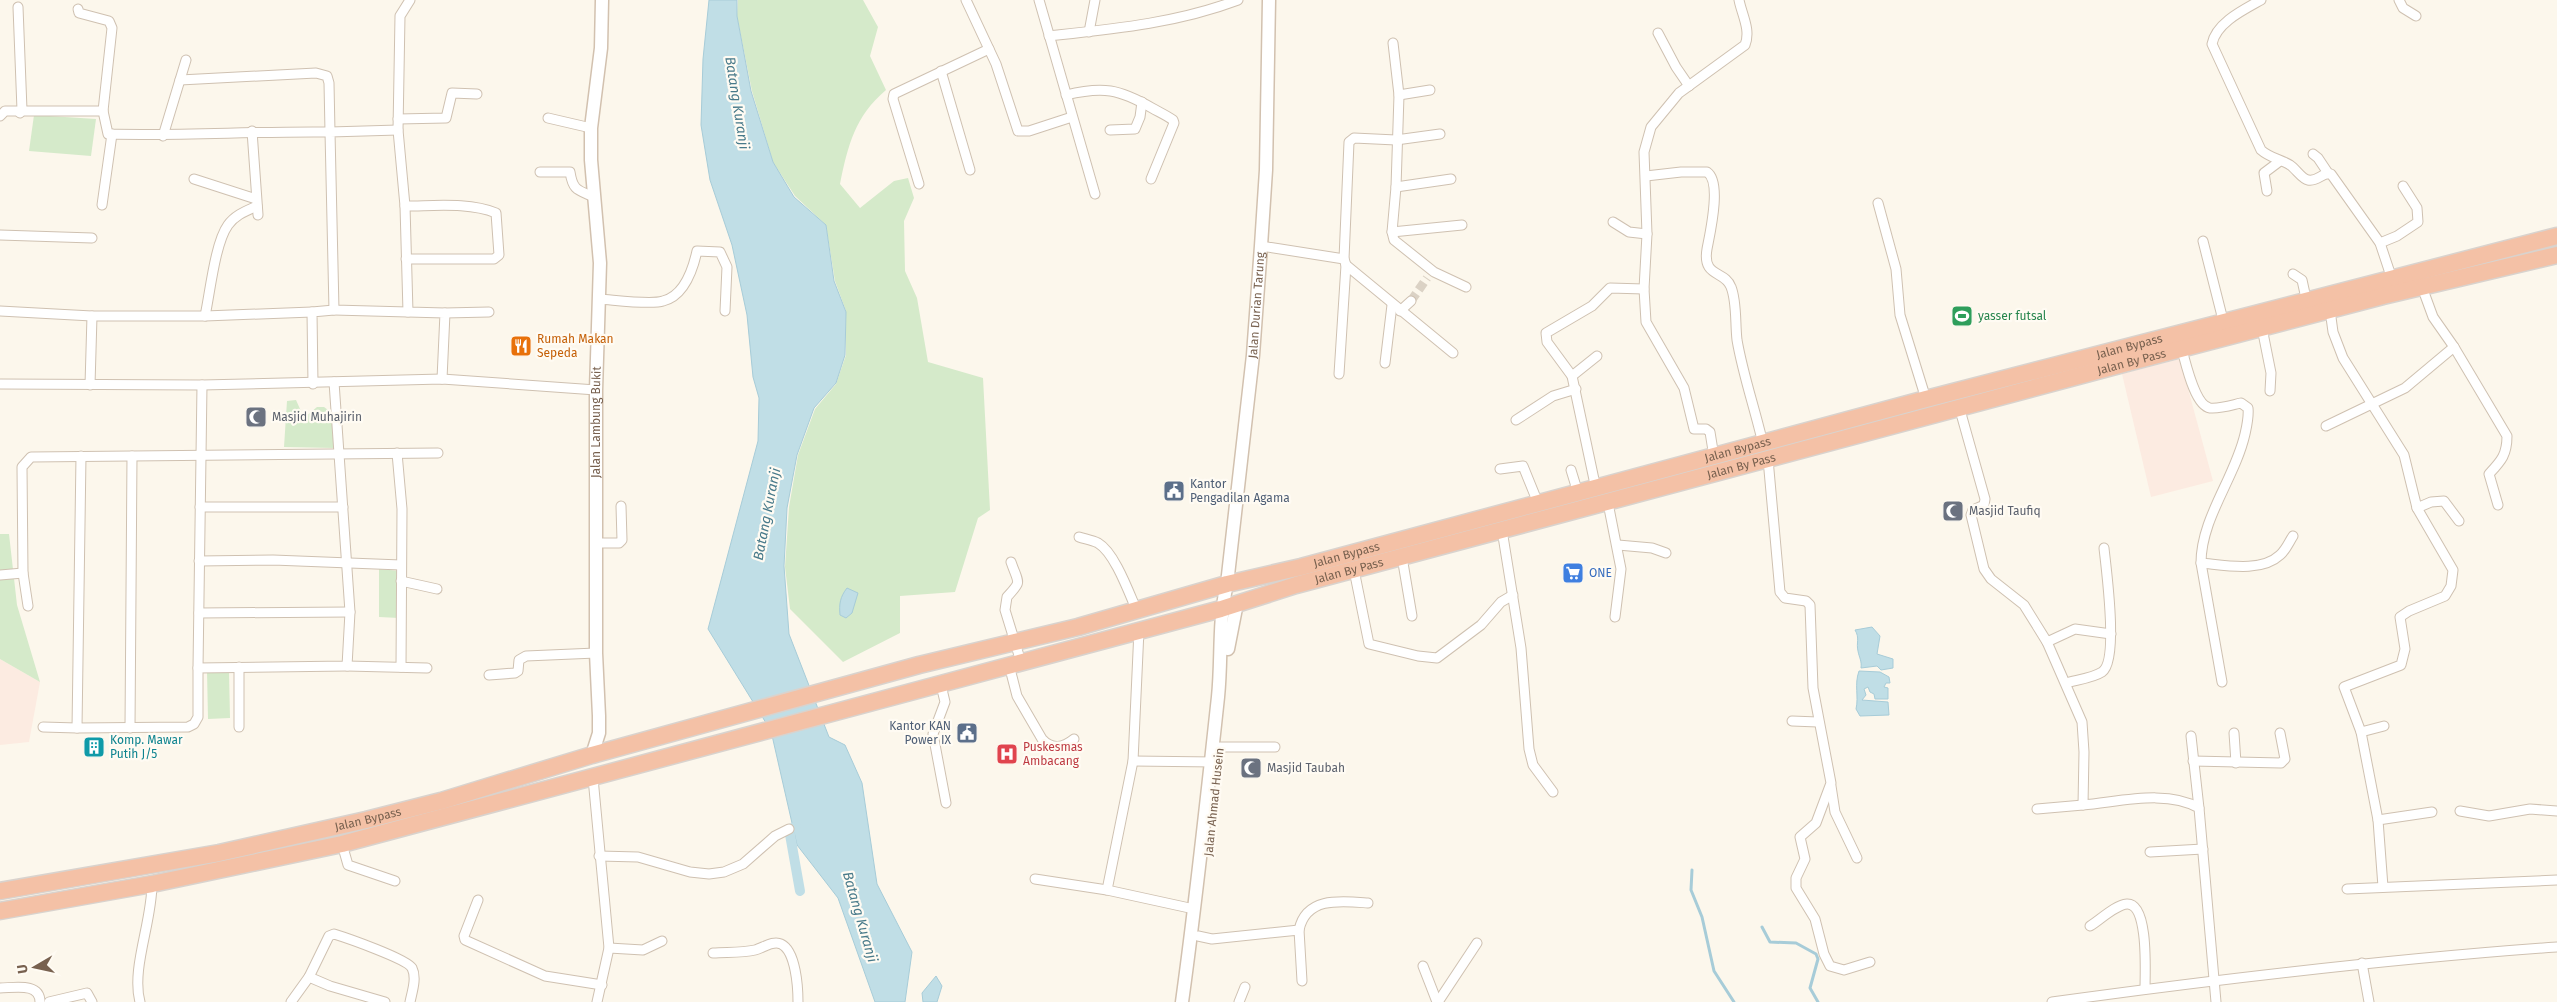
<svg xmlns="http://www.w3.org/2000/svg" width="2557" height="1002" viewBox="0 0 2557 1002" font-family="'Fira Sans',sans-serif">
<style>
.commercial{fill:#fcebe1}
.green{fill:#d5eaca}
.water{fill:#c0dee6;stroke:#a7ccd8}
.lines{fill:none;stroke-linecap:round;stroke-linejoin:round}
.stream{stroke:#a7ccd8;stroke-width:3}
.canal{stroke:#c0dee6;stroke-width:10}
.street-tunnel{stroke:#dbd2c5;stroke-width:9;stroke-dasharray:9 4.5;stroke-linecap:butt}
.street-casing{stroke:#cfc1b1;stroke-width:11}
.secondary-casing{stroke:#d2c1af;stroke-width:15}
.highway-casing{stroke:#d9d3ce;stroke-width:19}
.street{stroke:#fff;stroke-width:9}
.secondary{stroke:#fff;stroke-width:12}
.highway{stroke:#f4c1a6;stroke-width:16}
.labels{text-anchor:middle;dominant-baseline:central;stroke-width:4.5;stroke-linejoin:round;paint-order:stroke}
.street-label{font-size:12px;fill:#78614f;stroke:#fffbf3}
.leisure-label{font-size:12px;fill:#27864d;stroke:#fffbf3;text-anchor:start}
.food-label{font-size:12px;fill:#c56008;stroke:#fffbf3;text-anchor:start}
.worship-label{font-size:12px;fill:#5b616d;stroke:#fffbf3;text-anchor:start}
.service-label{font-size:12px;fill:#4e5e75;stroke:#fffbf3;text-anchor:start}
.shop-label{font-size:12px;fill:#366cbe;stroke:#fffbf3;text-anchor:start}
.culture-label{font-size:12px;fill:#0d838f;stroke:#fffbf3;text-anchor:start}
.health-label{font-size:12px;fill:#be3a42;stroke:#fffbf3;text-anchor:start}
.water-label{font-size:14px;font-style:italic;fill:#487a8a;stroke:#fffbf3}
</style>
<rect width="100%" height="100%" fill="#fcf7ec"/>
<g class="commercial">
<polygon points="2180,359 2213,481 2151,497 2122,374"/>
<polygon points="0,659 40,682 29,742 0,745"/>
</g>
<g class="green">
<path d="M738,0H863L878,27L870,56L886,90C855,116 848,145 840,184L860,208L894,181L908,178L914,198L904,221L905,271L917,298L928,362L983,378L990,510L978,518L955,592L900,596V633L843,662L790,609L785,567L789,507L798,455L815,409L836,384L846,355V311L835,281L826,225L795,196L773,162L752,91L737,16Z"/>
<polygon points="34,115 96,119 91,156 29,151"/>
<polygon points="296,400 304,418 317,407 324,407 332,413 335,448 284,447 287,401"/>
<polygon points="0,534 9,534 17,605 40,682 0,659"/>
<polygon points="379,569 400,571 399,618 379,617"/>
<polygon points="207,671 229,671 230,718 208,719"/>
</g>
<g class="water">
<polygon points="709,0 737,0 737,16 751,91 773,162 794,197 826,225 834,281 846,312 845,355 836,383 814,408 797,455 787,508 784,566 789,634 829,737 845,745 862,783 877,884 912,952 905,1002 875,1002 838,898 797,845 771,731 708,629 758,441 759,398 753,377 747,315 732,245 710,180 701,125 703,59"/>
<path d="M847,588L858,593L852,613L846,618L840,615C839,604 840,597 847,588Z"/>
<path d="M1872,627L1880,636L1877,654L1893,659V668L1881,670L1877,666L1861,668C1862,661 1859,657 1858,651C1856,643 1860,638 1855,630Z"/>
<path d="M1859,671L1880,672L1889,677L1890,683H1886L1884,687L1888,688V699H1875L1874,694L1870,692L1868,687L1864,689L1866,695L1862,700L1888,702L1889,715L1860,716L1856,709C1859,696 1854,685 1859,671Z"/>
<polygon points="936,976 942,986 937,1002 923,1002 922,993"/>
</g>
<g class="lines">
<g class="stream">
<polyline points="1692,870 1691,890 1702,917 1714,971 1734,1002"/>
<polyline points="1762,927 1770,942 1796,943 1816,954 1818,959 1810,988 1818,1002"/>
</g>
<polyline class="canal" points="796,827 789,829 800,891"/>
<polyline class="street-tunnel" points="1411,301 1427,278"/>
<g class="street-casing">
<g id="street">
<polyline points="410,0 400,16 398,130 405,206 408,312 445,313 442,379"/>
<polyline points="966,0 996,64 1018,131 1029,131 1072,117"/>
<polyline points="1039,0 1095,194"/>
<path d="M2261,0C2243,10 2216,23 2212,44L2261,150C2270,158 2280,159 2290,165C2296,169 2302,179 2308,180C2318,182 2322,172 2331,174L2380,243L2392,279"/>
<polyline points="2399,0 2403,8 2416,16"/>
<polyline points="18,7 22,110 20,113"/>
<polyline points="78,9 79,13 109,21 112,28 103,111"/>
<polyline points="1089,32 1095,0"/>
<polyline points="1658,33 1676,67 1689,86"/>
<path d="M1049,36C1114,29 1177,23 1238,0"/>
<polyline points="1393,43 1399,95 1396,187 1392,232 1394,240 1434,272 1466,287"/>
<polyline points="941,71 970,170"/>
<path d="M1066,95C1103,86 1119,89 1152,108C1159,112 1166,115 1173,120L1174,123L1151,179"/>
<polyline points="1399,95 1430,90"/>
<path d="M0,116L5,111H103L108,134C182,136 256,131 330,132L329,83L327,76L316,73L180,80"/>
<polyline points="548,118 591,128"/>
<polyline points="398,119 446,118 452,93 477,94"/>
<polyline points="398,130 330,132 334,310 408,312"/>
<polyline points="1110,130 1135,129 1140,117 1142,102"/>
<polyline points="252,131 258,215"/>
<polyline points="163,136 186,60"/>
<polyline points="2313,154 2318,158 2328,173"/>
<path d="M540,172H570C573,191 578,190 594,197"/>
<path d="M1646,176L1681,172H1707C1722,182 1710,233 1707,249C1702,278 1725,270 1731,287C1737,302 1735,323 1737,340C1743,375 1755,409 1763,444"/>
<polyline points="194,179 256,199"/>
<polyline points="919,184 893,99 894,94 989,49"/>
<polyline points="1396,187 1451,179"/>
<polyline points="2267,191 2264,173 2280,161"/>
<polyline points="1878,203 1896,269 1900,315 1926,399"/>
<polyline points="102,205 112,134"/>
<path d="M405,206C434,206 469,202 496,213L499,255L494,259H406"/>
<polyline points="1613,222 1629,232 1647,234"/>
<polyline points="1392,232 1462,225"/>
<polyline points="0,235 92,238"/>
<polyline points="2203,241 2224,324"/>
<polyline points="2380,243 2397,236 2418,222 2417,208 2403,186"/>
<polyline points="1261,246 1344,259 1346,265 1453,353"/>
<polyline points="1344,259 1349,142 1354,138 1396,140 1440,134"/>
<polyline points="2293,274 2302,280 2307,303"/>
<path d="M2422,287L2433,317L2454,347L2507,436C2507,455 2501,461 2489,474L2498,505"/>
<path d="M600,299C615,300 651,305 663,301C684,296 693,269 697,251L720,252L727,267L725,311"/>
<polyline points="2330,310 2333,332 2343,358 2404,455 2417,508 2431,502 2444,501 2459,521"/>
<polyline points="0,311 92,316"/>
<polyline points="1400,311 1411,301"/>
<polyline points="445,313 489,312"/>
<path d="M205,316C210,293 215,243 228,225C235,215 246,211 257,206"/>
<polyline points="2262,328 2271,373 2270,391"/>
<path d="M2182,350C2186,364 2195,406 2210,408C2220,409 2232,405 2241,403L2248,408C2249,417 2247,425 2245,434C2235,478 2201,518 2201,563L2222,682"/>
<polyline points="1385,363 1392,305"/>
<polyline points="1339,374 1346,265"/>
<polyline points="1572,376 1597,356"/>
<polyline points="0,384 202,385 442,379 596,390"/>
<polyline points="313,384 312,312 334,310"/>
<polyline points="90,385 92,316 205,316 312,312"/>
<polyline points="1960,410 1985,499 1984,505 1973,510 1971,515 1984,569 1991,579 2024,605 2047,642 2075,629 2111,634"/>
<polyline points="1516,420 1553,396 1576,389"/>
<polyline points="2326,426 2405,388 2454,347"/>
<polyline points="397,453 402,509 401,667"/>
<polyline points="81,456 77,728 188,727 194,724 198,717 198,668 347,666 350,612 334,382"/>
<path d="M1714,457L1710,432L1706,429H1694L1684,388L1646,322L1644,289L1647,234L1644,152L1651,127L1679,93L1745,45C1751,30 1742,15 1739,0"/>
<polyline points="1768,459 1780,592 1785,598 1806,601 1810,605 1813,688 1831,783 1816,823 1800,837 1805,859 1796,878 1796,888 1815,919 1824,954 1830,966 1844,970 1870,962"/>
<polyline points="1500,469 1523,466 1538,503"/>
<polyline points="1571,470 1578,493"/>
<polyline points="1596,489 1572,376 1547,342 1546,333 1592,306 1610,288 1644,289"/>
<polyline points="1608,503 1621,569 1615,617"/>
<polyline points="200,507 343,507"/>
<polyline points="1502,530 1521,648 1529,749 1533,765 1553,792"/>
<path d="M1079,537C1085,539 1092,540 1098,543C1115,553 1129,593 1137,611"/>
<polyline points="597,543 619,543 622,540 621,506"/>
<polyline points="1618,545 1652,548 1666,553"/>
<polyline points="1402,557 1412,616"/>
<polyline points="199,561 273,560 401,565"/>
<path d="M1011,562C1019,585 1022,580 1007,597L1005,610L1021,662"/>
<path d="M2201,563C2224,565 2261,573 2280,555C2286,550 2289,542 2293,536"/>
<polyline points="1354,570 1369,644 1418,656 1437,658 1481,625 1501,602 1513,595"/>
<polyline points="0,575 23,573"/>
<polyline points="401,581 437,589"/>
<polyline points="28,606 23,573 22,467 31,457 438,453"/>
<polyline points="199,613 350,612"/>
<path d="M2047,642L2082,722L2084,752L2083,805C2119,802 2167,789 2199,808L2216,1002"/>
<path d="M1009,665L1017,696L1042,739C1052,750 1063,748 1074,739"/>
<polyline points="347,666 427,668"/>
<polyline points="198,668 202,385"/>
<polyline points="489,675 515,673 518,671 519,660 526,656 596,653"/>
<path d="M2066,683C2076,680 2093,678 2102,672C2119,661 2106,568 2104,548"/>
<polyline points="941,685 945,702 933,734 946,803"/>
<polyline points="1792,721 1818,722"/>
<polyline points="43,727 77,728"/>
<polyline points="239,727 239,667"/>
<polyline points="130,728 132,456"/>
<polyline points="2361,732 2384,726"/>
<polyline points="2234,733 2236,763"/>
<polyline points="2191,736 2199,808"/>
<polyline points="1220,747 1275,747"/>
<polyline points="1133,761 1215,762"/>
<polyline points="2193,761 2281,763 2285,759 2280,733"/>
<polyline points="593,778 609,948 597,1002"/>
<polyline points="1831,786 1835,812 1857,858"/>
<polyline points="2037,809 2083,805"/>
<polyline points="2460,811 2489,816 2530,809 2557,811"/>
<polyline points="2378,820 2361,732 2344,687 2401,665 2405,649 2400,617 2409,611 2445,596 2451,586 2453,570 2417,508"/>
<polyline points="342,844 348,865 395,881"/>
<polyline points="2150,852 2203,849"/>
<polyline points="599,856 638,857 690,872 709,874 724,872 743,864 775,836 789,829"/>
<polyline points="1035,879 1107,890 1194,909"/>
<polyline points="2383,887 2378,820 2432,812"/>
<polyline points="2347,889 2557,880"/>
<polyline points="1107,890 1133,761 1139,630"/>
<polyline points="478,900 464,936 465,940 545,976 602,985"/>
<path d="M2090,926C2100,920 2115,905 2127,904C2149,903 2145,973 2145,989"/>
<path d="M1299,930C1306,896 1342,901 1368,903"/>
<polyline points="1198,936 1212,939 1299,930 1302,981"/>
<polyline points="609,948 643,950 662,941"/>
<path d="M713,953C727,952 742,953 755,950C763,948 773,940 781,944C796,951 798,988 798,1002"/>
<polyline points="2362,963 2369,1002"/>
<polyline points="1423,966 1437,1002"/>
<path d="M309,977L329,936L334,934C347,938 407,959 412,968C417,978 412,992 410,1002"/>
<path d="M0,988C14,988 40,982 40,1002"/>
<polyline points="49,1002 87,993 92,1002"/>
<path d="M140,1002C131,969 152,922 152,884"/>
<polyline points="291,1002 309,977 330,986 385,1002"/>
<polyline points="1239,1002 1245,987"/>
<polyline points="1438,1002 1477,943"/>
<path d="M2052,1002C2220,979 2388,959 2557,947"/>
</g>
</g>
<g class="secondary-casing">
<g id="secondary">
<polyline points="1228,649 1237,603"/>
<path id="s1" d="M592,755L599,733V716L596,653V390L600,263L591,160V128L601,48L602,0"/>
<path id="s2" d="M1182,1002C1196,901 1207,799 1218,697C1222,659 1218,621 1227,584L1253,355L1261,246L1266,170L1269,0"/>
</g>
</g>
<g class="highway-casing">
<g id="highway">
<path id="s3" d="M0,891L219,853L366,820L441,801L592,755L919,665L1078,627L1227,584L1301,567L1926,399L2557,236"/>
<path id="s4" d="M0,911L152,884L342,844L1221,609L1296,585L2127,363L2383,296L2557,255"/>
</g>
</g>
<use href="#street" class="street"/>
<use href="#secondary" class="secondary"/>
<use href="#highway" class="highway"/>
</g>
<defs>
<g id="stadium-square" transform="scale(1.125)"><rect x="-9" y="-9" width="18" height="18" rx="4" fill="#2e9e5b" stroke="#fffbf3"/><path d="M0-5a6.5 5 0 1 0 0 10a6.5 5 0 1 0 0-10ZM-3.5-1.8h7v3.6h-7Z" fill="#fff"/></g>
<g id="restaurant-square" transform="scale(1.125)"><rect x="-9" y="-9" width="18" height="18" rx="4" fill="#e8710a" stroke="#fffbf3"/><path d="M-5-6h1v4h1v-4h1v4h1v-4h1v5L-1.5 .5V6h-2V.5L-5-1ZM5-6V6H3V1.5H1.5Q1.5-4 5-6Z" fill="#fff"/></g>
<g id="mosque-square" transform="scale(1.125)"><rect x="-9" y="-9" width="18" height="18" rx="4" fill="#6b7280" stroke="#fffbf3"/><path d="M3.5-4.9A6 6 0 1 0 3.5 4.9A5 5 0 1 1 3.5-4.9Z" fill="#fff"/></g>
<g id="civic-square" transform="scale(1.125)"><rect x="-9" y="-9" width="18" height="18" rx="4" fill="#5c6f8a" stroke="#fffbf3"/><path d="M-.6-6.5H3V-4.5H.6V-3L4-1V1h2V6H-6V1h2V-1L-.6-3ZM-1.2 2.5V6h2.4V2.5Z" fill="#fff"/></g>
<g id="supermarket-square" transform="scale(1.125)"><rect x="-9" y="-9" width="18" height="18" rx="4" fill="#3f7fe0" stroke="#fffbf3"/><path d="M-6-5.5h2.5l.6 2H6L4.5 2H-2.5L-4.4-4H-6ZM-1.5 3.2a1.3 1.3 0 1 0 .1 0ZM3 3.2a1.3 1.3 0 1 0 .1 0Z" fill="#fff"/></g>
<g id="building-square" transform="scale(1.125)"><rect x="-9" y="-9" width="18" height="18" rx="4" fill="#0f9aa8" stroke="#fffbf3"/><path d="M-4-6H4V6H1V3H-1V6H-4ZM-2.5-4.3h1.7v1.8h-1.7ZM.8-4.3h1.7v1.8H.8ZM-2.5-1h1.7V.8h-1.7ZM.8-1h1.7V.8H.8Z" fill="#fff"/></g>
<g id="hospital-square" transform="scale(1.125)"><rect x="-9" y="-9" width="18" height="18" rx="4" fill="#e0444e" stroke="#fffbf3"/><path d="M-5-5h3v3.5h4V-5h3V5h-3V1.5h-4V5h-3Z" fill="#fff"/></g>
</defs>
<g fill-rule="evenodd">
<use href="#stadium-square" x="1962" y="316"/>
<use href="#restaurant-square" x="521" y="346"/>
<use href="#mosque-square" x="256" y="417"/>
<use href="#civic-square" x="1174" y="491"/>
<use href="#mosque-square" x="1953" y="511"/>
<use href="#supermarket-square" x="1573" y="573"/>
<use href="#civic-square" x="967" y="733"/>
<use href="#building-square" x="94" y="747"/>
<use href="#hospital-square" x="1007" y="754"/>
<use href="#mosque-square" x="1251" y="768"/>
</g>
<g class="labels">
<g class="street-label">
<text stroke="none"><textPath href="#s2" startOffset="701">Jalan Durian Tarung</textPath></text>
<text stroke="none"><textPath href="#s3" startOffset="2199">Jalan Bypass</textPath></text>
<text stroke="none"><textPath href="#s4" startOffset="2202">Jalan By Pass</textPath></text>
<text stroke="none"><textPath href="#s1" startOffset="334">Jalan Lambung Bukit</textPath></text>
<text stroke="none"><textPath href="#s3" startOffset="1794">Jalan Bypass</textPath></text>
<text stroke="none"><textPath href="#s4" startOffset="1798">Jalan By Pass</textPath></text>
<text stroke="none"><textPath href="#s3" startOffset="1389">Jalan Bypass</textPath></text>
<text stroke="none"><textPath href="#s4" startOffset="1392">Jalan By Pass</textPath></text>
<text transform="translate(1214 802) rotate(-84)">Jalan Ahmad Husein</text>
<text stroke="none"><textPath href="#s3" startOffset="375">Jalan Bypass</textPath></text>
</g>
<g class="leisure-label">
<text x="1978" y="316">yasser futsal</text>
</g>
<g class="food-label">
<text x="537" y="339">Rumah Makan<tspan x="537" dy="14">Sepeda</tspan></text>
</g>
<g class="worship-label">
<text x="272" y="417">Masjid Muhajirin</text>
<text x="1969" y="511">Masjid Taufiq</text>
<text x="1267" y="768">Masjid Taubah</text>
</g>
<g class="service-label">
<text x="1190" y="484">Kantor<tspan x="1190" dy="14">Pengadilan Agama</tspan></text>
<text x="951" y="726" text-anchor="end">Kantor KAN<tspan x="951" dy="14">Power IX</tspan></text>
</g>
<g class="shop-label">
<text x="1589" y="573">ONE</text>
</g>
<g class="culture-label">
<text x="110" y="740">Komp. Mawar<tspan x="110" dy="14">Putih J/5</tspan></text>
</g>
<g class="health-label">
<text x="1023" y="747">Puskesmas<tspan x="1023" dy="14">Ambacang</tspan></text>
</g>
<g class="water-label">
<text transform="translate(737 103) rotate(81)">Batang Kuranji</text>
<text transform="translate(767 514) rotate(-79)">Batang Kuranji</text>
<text transform="translate(860 917) rotate(74)">Batang Kuranji</text>
</g>
</g>
<g transform="translate(35 967) rotate(261)" stroke="#fffbf3" stroke-width="4" paint-order="stroke">
<path d="M0-4L9 19L0 12L-9 19Z" fill="#78614f"/>
<text y="-8" font-size="14" font-weight="bold" text-anchor="middle" fill="#78614f">U</text>
</g>
</svg>
